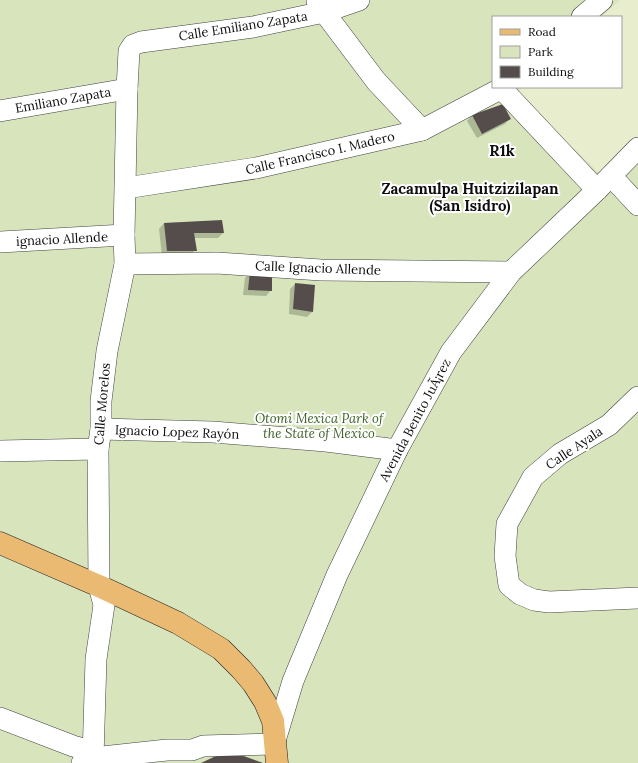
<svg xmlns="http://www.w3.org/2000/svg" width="638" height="763" viewBox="0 0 638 763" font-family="Lora,serif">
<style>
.green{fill:#d8e5bc;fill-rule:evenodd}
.pitch{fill:#e7edcd}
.shadow{fill:#0003}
.building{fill:#554d4b}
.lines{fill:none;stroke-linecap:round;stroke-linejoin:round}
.minor-casing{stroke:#414141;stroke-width:22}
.major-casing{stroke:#1f1f1f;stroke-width:23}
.minor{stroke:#fff;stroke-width:21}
.major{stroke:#ebba72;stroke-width:22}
.labels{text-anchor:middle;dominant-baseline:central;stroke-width:4;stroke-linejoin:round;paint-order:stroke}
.street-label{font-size:13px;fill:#0e0e0e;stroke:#fff}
.park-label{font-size:13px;font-style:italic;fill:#3a5f24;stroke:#fff}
.quarter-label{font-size:15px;font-weight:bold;fill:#0e0e0e;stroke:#fff}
</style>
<rect width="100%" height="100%" fill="#fdf9f0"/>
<path class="green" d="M0,0H638V763H0ZM493,17H621V87H493Z"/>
<polygon class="pitch" points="620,0 638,0 638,137 601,175 516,93 523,87 621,87 621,17 601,17"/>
<g class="shadow">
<polygon points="472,115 510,118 505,124 477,138 467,121"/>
<polygon points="221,221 223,233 218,238 194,238 195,250 190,256 162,256 159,229 164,223"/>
<polygon points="250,272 271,290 266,296 243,295 245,278"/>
<polygon points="295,284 312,312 307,317 289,314 290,289"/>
</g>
<g class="building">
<polygon points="503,104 511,119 482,134 472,115"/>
<polygon points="222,220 224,233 194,233 197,251 167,251 164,223"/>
<polygon points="250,271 272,272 272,291 248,290"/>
<polygon points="295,283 315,285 313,312 293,309"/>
<polygon points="218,755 241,755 263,763 201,763"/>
</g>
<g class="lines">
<g class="minor-casing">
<g id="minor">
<polyline points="317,1 324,12 376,81 422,130"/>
<polyline points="582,17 602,0"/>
<polyline points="502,89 597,190"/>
<polyline points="0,111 127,89"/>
<polyline points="611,176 638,205"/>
<polyline points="126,188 256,168 422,130 504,87"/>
<polyline points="0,242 124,235"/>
<polyline points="125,264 217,263 321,270 511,272"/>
<polyline points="638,397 609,425 560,454 533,477 507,524 505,556 509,585 520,594 534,600 549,602 638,598"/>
<polyline points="101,429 213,432 326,441 397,450"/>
<polyline points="0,451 98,449"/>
<polyline points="0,718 73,746 94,752"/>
<polyline points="93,758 96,659 104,605 99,586 98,449 101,429 101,401 107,351 125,264 124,235 127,89 129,51 133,45 141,42 253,27 324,12 359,0"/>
<polyline points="82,763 93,758 167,750 192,750 203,746 274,744 293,681 337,575 397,450 451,352 511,272 597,190 638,148"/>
</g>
</g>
<g class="major-casing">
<polyline id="major" points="0,543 99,586 178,623 221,649 241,669 253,683 265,702 273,721 277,763"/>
</g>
<use href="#minor" class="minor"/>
<use href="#major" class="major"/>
</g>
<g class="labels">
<g class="street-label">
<text transform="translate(243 26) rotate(-9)">Calle Emiliano Zapata</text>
<text transform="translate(63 100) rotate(-10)">Emiliano Zapata</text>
<text transform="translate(320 153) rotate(-13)">Calle Francisco I. Madero</text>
<text transform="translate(62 239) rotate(-3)">ignacio Allende</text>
<text transform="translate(318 268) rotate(2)">Calle Ignacio Allende</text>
<text transform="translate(102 404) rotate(-85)">Calle Morelos</text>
<text transform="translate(415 420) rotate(-62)">Avenida Benito JuÃ¡rez</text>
<text transform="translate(177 432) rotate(2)">Ignacio Lopez Rayón</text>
<text transform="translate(574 448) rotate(-34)">Calle Ayala</text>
</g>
<g class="park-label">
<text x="319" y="418">Otomi Mexica Park of<tspan x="319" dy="15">the State of Mexico</tspan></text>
</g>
<g class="quarter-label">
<text x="502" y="150">R1k</text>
<text x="470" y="188">Zacamulpa Huitzizilapan<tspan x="470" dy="17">(San Isidro)</tspan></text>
</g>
</g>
<rect x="492" y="16" width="130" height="72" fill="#ffffff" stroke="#9f9f9f"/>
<rect x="500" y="29" width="20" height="6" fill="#ebba72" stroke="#9f9f9f"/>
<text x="528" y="36" font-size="12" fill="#0e0e0e">Road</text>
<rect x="500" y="46" width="20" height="12" fill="#d8e5bc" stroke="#9f9f9f"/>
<text x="528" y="56" font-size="12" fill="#0e0e0e">Park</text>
<rect x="500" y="66" width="20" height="12" fill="#554d4b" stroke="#9f9f9f"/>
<text x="528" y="76" font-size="12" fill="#0e0e0e">Building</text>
</svg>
